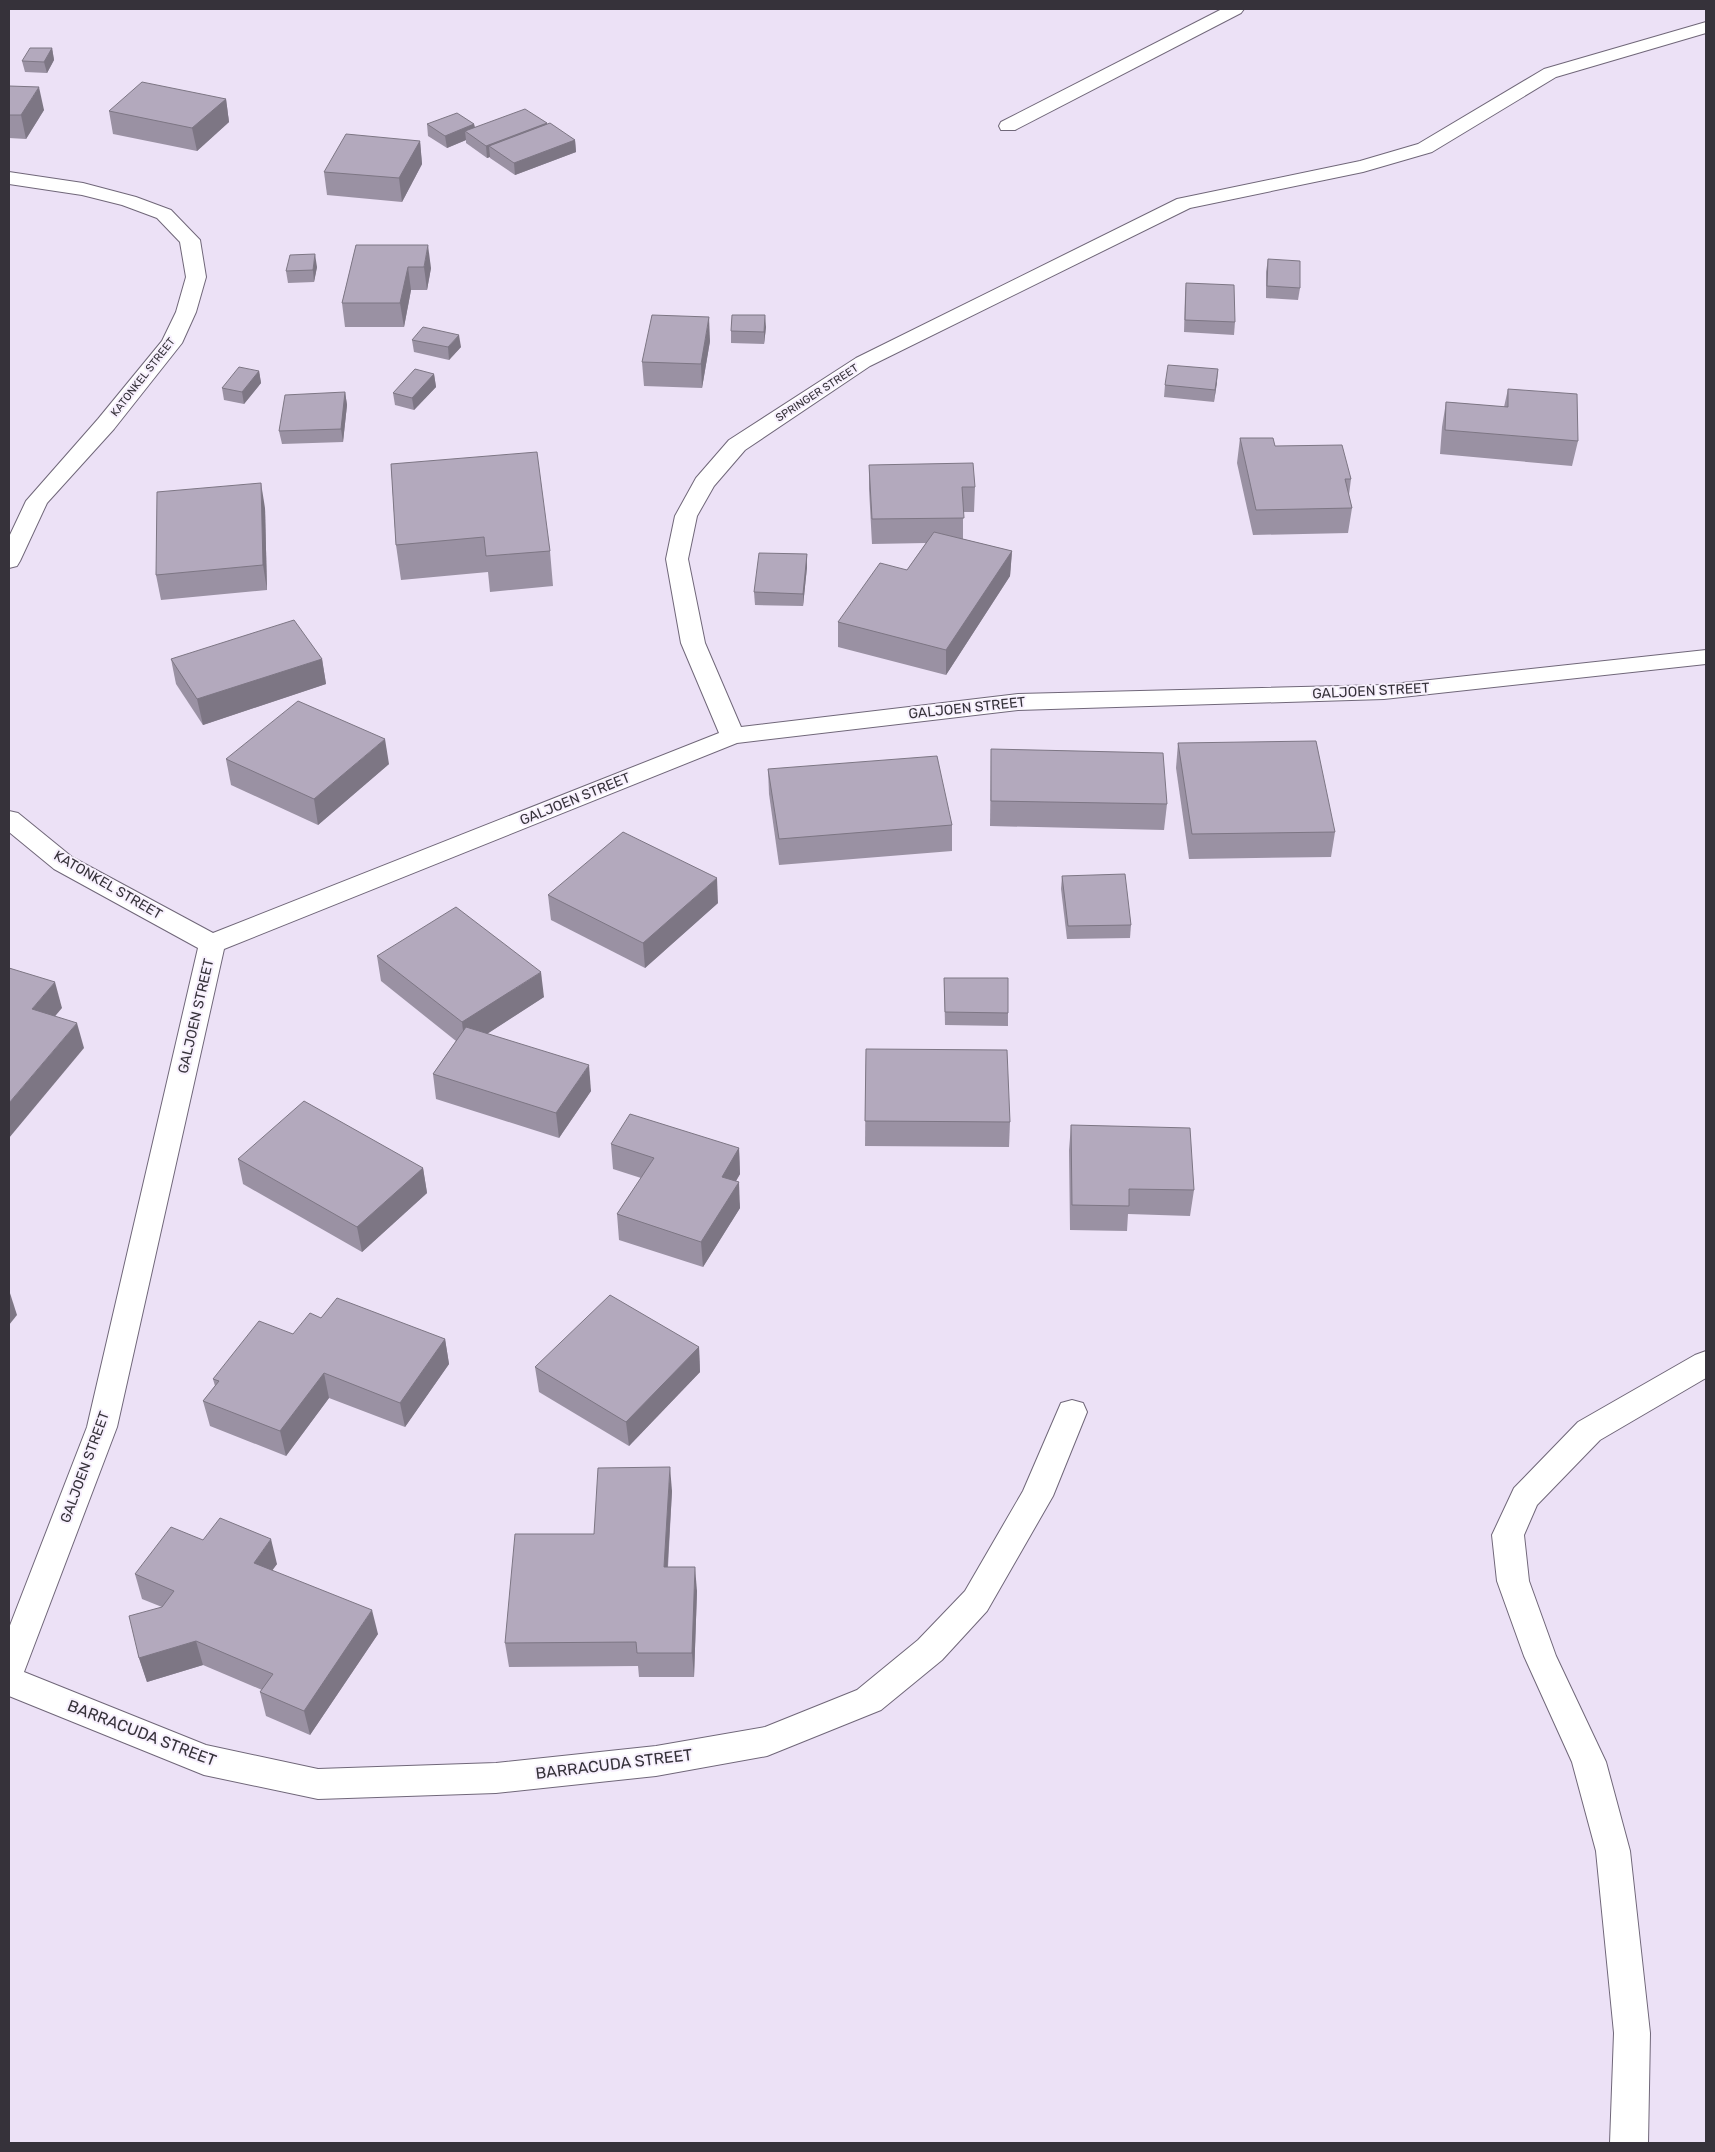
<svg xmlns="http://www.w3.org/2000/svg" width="1715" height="2152" viewBox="0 0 1715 2152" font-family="Rubik,sans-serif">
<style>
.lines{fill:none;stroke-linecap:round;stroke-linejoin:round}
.minor-casing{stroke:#706779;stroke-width:2}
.minor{fill:#fff;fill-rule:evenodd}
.wall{fill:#9a91a3}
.shaded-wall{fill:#7d7684}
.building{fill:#b3a9bd;stroke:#7d7684}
.labels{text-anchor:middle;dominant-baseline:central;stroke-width:4;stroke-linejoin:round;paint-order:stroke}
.far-street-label{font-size:11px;fill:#36323a;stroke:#f7f0fd}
.street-label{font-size:14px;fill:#36323a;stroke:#f7f0fd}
.near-street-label{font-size:16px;fill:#36323a;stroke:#f7f0fd}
</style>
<rect width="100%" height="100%" fill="#ece1f6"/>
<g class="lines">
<g class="minor-casing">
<g id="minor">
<polygon points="1222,9 1244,9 1241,13 1015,130 1001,130 999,126 1001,122"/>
<polygon points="1706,22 1706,33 1556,77 1432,152 1363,172 1190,208 870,366 745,450 714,486 697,516 688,559 705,643 741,727 1018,694 1384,685 1706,650 1706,664 1384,699 1018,710 737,743 224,949 117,1427 24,1672 206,1745 318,1769 496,1763 656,1746 765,1727 857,1690 918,1640 965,1591 1023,1491 1061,1403 1072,1400 1083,1403 1087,1412 1053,1496 987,1611 942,1660 881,1710 767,1756 656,1776 496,1793 318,1799 204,1775 9,1696 9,1628 87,1427 198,948 54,869 9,832 9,811 18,813 72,857 213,933 719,733 681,643 666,559 675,516 696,478 729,440 856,358 1177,199 1360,161 1418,144 1544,69"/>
<polygon points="9,172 83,183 136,197 171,210 200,240 206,277 196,312 182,343 114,429 47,503 20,561 17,566 9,568 9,537 26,501 98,419 162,341 176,312 186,277 180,242 157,218 122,205 82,195 9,184"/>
<polygon points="1706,1351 1706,1378 1600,1440 1537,1505 1524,1535 1529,1581 1556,1656 1606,1762 1630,1851 1650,2033 1648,2143 1610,2143 1614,2033 1596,1851 1572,1762 1524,1656 1497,1581 1492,1535 1514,1488 1578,1422 1695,1355"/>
</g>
</g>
<use href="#minor" class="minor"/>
</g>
<g class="wall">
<polygon points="52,48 54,60 47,73 25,72 22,61"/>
<polygon points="9,86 44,110 26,139 9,138"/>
<polygon points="226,99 229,122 197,151 113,134 109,111"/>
<polygon points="427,124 474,124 475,127 547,124 575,140 576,152 515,175 490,158 490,157 487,158 466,143 466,140 447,148 428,136"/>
<polygon points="420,141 422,164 402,202 327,195 324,172"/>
<polygon points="356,245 431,268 427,290 411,290 404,327 345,327 342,303"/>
<polygon points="1268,259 1300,288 1298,300 1266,298 1266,272"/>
<polygon points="317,267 314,282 288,283 286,271"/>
<polygon points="1186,283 1235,322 1234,335 1184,332 1185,295"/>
<polygon points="766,327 764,344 731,343 731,331"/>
<polygon points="412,340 461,347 449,360 414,352"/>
<polygon points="710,341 702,388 644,386 642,362"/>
<polygon points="259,371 261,383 244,404 224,400 222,388"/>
<polygon points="434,374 436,387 414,410 395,405 393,393"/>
<polygon points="1217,382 1214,402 1164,397 1165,385"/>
<polygon points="1508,389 1578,441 1572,466 1440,454 1442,427 1446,402 1504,407"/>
<polygon points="345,392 347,405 343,442 282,444 279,431"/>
<polygon points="1240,438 1275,446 1351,479 1349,495 1352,508 1348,533 1253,535 1237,463"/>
<polygon points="391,464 550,551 553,586 490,592 488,572 401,580 396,545"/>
<polygon points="869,465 975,487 974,512 963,512 963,539 1012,551 1010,576 946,675 838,647 838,622 907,570 926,543 872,544 869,489"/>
<polygon points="265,508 267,590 161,600 156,575"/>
<polygon points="807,554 807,567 803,606 755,605 754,592"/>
<polygon points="171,659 322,659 326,684 203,725 176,684"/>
<polygon points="1178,743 1335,832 1331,857 1189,859 1176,768"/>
<polygon points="991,749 1167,804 1164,830 990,826"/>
<polygon points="226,759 389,764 318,825 231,785"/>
<polygon points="768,769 952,825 952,851 779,865 769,794"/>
<polygon points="1062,876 1131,925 1130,938 1067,939 1061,889"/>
<polygon points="548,895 718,903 645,968 551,920"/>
<polygon points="377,956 544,997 487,1034 591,1091 559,1138 436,1099 433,1074 456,1041 381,981"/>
<polygon points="944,978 1008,1013 1008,1026 945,1025"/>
<polygon points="866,1049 1010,1122 1009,1147 865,1146"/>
<polygon points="1071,1125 1194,1190 1190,1216 1128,1214 1127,1231 1070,1230 1069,1150"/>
<polygon points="611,1144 739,1148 740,1174 736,1181 740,1208 703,1267 619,1240 617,1214 641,1178 613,1169"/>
<polygon points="238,1159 423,1168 427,1193 362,1252 243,1184"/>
<polygon points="321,1318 445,1339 449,1364 405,1427 329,1398 286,1456 210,1426 203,1401 215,1386 213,1379"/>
<polygon points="699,1347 700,1372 629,1446 539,1392 535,1367"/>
<polygon points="672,1491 668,1567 697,1591 694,1677 639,1677 638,1666 509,1667 505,1643 594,1534"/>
<polygon points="203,1540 277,1564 272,1570 378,1634 310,1735 266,1716 260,1692 262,1690 203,1665 147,1682 139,1658 162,1607 142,1599 135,1574"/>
</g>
<g class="shaded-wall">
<polygon points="52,48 54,60 47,73 44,62"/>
<polygon points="39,87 44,110 26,139 21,115"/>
<polygon points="226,99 229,122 197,151 192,128"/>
<polygon points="547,123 548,135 489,146 490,157 487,158 486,146"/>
<polygon points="474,124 476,136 465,131 466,140 447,148 445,136"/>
<polygon points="575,140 576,152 515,175 514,163"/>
<polygon points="420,141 422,164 402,202 399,178"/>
<polygon points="428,245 431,268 427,290 424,267"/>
<polygon points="315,254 317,267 314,282 313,270"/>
<polygon points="408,267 411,290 404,327 400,303"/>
<polygon points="765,315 766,327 764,344 764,332"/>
<polygon points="709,317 710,341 702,388 701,364"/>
<polygon points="459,335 461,347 449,360 448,347"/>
<polygon points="1218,369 1217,382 1214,402 1215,390"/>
<polygon points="259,371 261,383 244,404 242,392"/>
<polygon points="434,374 436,387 414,410 412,398"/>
<polygon points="345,392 347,405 343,442 341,429"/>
<polygon points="261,483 265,508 267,590 263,565"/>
<polygon points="1012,551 1010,576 946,675 946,650"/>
<polygon points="807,554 807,567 803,606 803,594"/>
<polygon points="322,659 326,684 203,725 197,699"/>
<polygon points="385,739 389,764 318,825 314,799"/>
<polygon points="717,878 718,903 645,968 643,943"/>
<polygon points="541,972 544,997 465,1048 462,1022"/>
<polygon points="55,982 62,1008 40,1034 32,1009"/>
<polygon points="77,1023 84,1048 9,1138 9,1103"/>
<polygon points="589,1065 591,1091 559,1138 556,1113"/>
<polygon points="739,1148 740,1174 723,1203 722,1177"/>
<polygon points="423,1168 427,1193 362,1252 357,1227"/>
<polygon points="739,1182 740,1208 703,1267 701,1242"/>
<polygon points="9,1290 17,1315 9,1325"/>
<polygon points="445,1339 449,1364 405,1427 400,1403"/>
<polygon points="699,1347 700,1372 629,1446 626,1422"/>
<polygon points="324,1373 329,1398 286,1456 280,1431"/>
<polygon points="670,1467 672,1491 666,1591 664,1567"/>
<polygon points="271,1539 277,1564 260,1587 254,1563"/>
<polygon points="695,1567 697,1591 694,1677 692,1653"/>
<polygon points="372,1610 378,1634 310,1735 304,1711"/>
<polygon points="196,1641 203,1665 147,1682 139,1658"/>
</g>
<g class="building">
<polygon points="30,48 52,48 44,62 22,61"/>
<polygon points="142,82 226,99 192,128 109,111"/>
<polygon points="9,86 39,87 21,115 9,115"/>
<polygon points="525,109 547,123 486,146 465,131"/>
<polygon points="457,113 474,124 445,136 427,124"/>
<polygon points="550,123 575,140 514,163 489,146"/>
<polygon points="346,134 420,141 399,178 324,172"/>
<polygon points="356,245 428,245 424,267 408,267 400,303 342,303"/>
<polygon points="315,254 313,270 286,271 290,255"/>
<polygon points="1268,259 1300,261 1300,288 1267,286"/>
<polygon points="1186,283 1234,285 1235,322 1185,320"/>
<polygon points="652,315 709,317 701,364 642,362"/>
<polygon points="732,315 765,315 764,332 731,331"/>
<polygon points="423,327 459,335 448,347 412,340"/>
<polygon points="1168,365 1218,369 1215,390 1165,385"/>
<polygon points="239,367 259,371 242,392 222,388"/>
<polygon points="415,369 434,374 412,398 393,393"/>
<polygon points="1508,389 1577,394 1578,441 1445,430 1446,402 1508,407"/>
<polygon points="345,392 341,429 279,431 285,395"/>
<polygon points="1240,438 1273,438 1275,446 1342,445 1351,479 1345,479 1352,508 1256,510"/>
<polygon points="537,452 550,551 486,556 484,537 396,545 391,464"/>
<polygon points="973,463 975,487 962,487 964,518 872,519 869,465"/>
<polygon points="261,483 263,565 156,575 157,492"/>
<polygon points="934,532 1012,551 946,650 838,622 880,563 907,570"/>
<polygon points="759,553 807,554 803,594 754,592"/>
<polygon points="294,620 322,659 197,699 171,659"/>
<polygon points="298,701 385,739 314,799 226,759"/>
<polygon points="1316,741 1335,832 1192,834 1178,743"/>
<polygon points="991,749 1163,753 1167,804 991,801"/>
<polygon points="937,756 952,825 779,839 768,769"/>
<polygon points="623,832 717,878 643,943 548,895"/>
<polygon points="1125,874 1131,925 1068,926 1062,876"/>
<polygon points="456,907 541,972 462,1022 377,956"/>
<polygon points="9,968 55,982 32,1009 77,1023 9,1103"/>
<polygon points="944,978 1008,978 1008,1013 945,1012"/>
<polygon points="466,1027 589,1065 556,1113 433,1074"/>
<polygon points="866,1049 1007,1050 1010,1122 865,1121"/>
<polygon points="304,1101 423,1168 357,1227 238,1159"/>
<polygon points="630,1114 739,1148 722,1177 739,1182 701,1242 617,1214 654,1158 611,1144"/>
<polygon points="1071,1125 1190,1128 1194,1190 1129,1189 1129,1206 1072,1205"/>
<polygon points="610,1295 699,1347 626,1422 535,1367"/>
<polygon points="337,1298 445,1339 400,1403 324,1373 280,1431 203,1401 219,1381 213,1379 259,1321 293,1334 310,1313 321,1318"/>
<polygon points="670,1467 664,1567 695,1567 692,1653 637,1653 636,1642 505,1643 515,1534 594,1534 598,1468"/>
<polygon points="220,1518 271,1539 254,1563 372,1610 304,1711 260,1692 273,1674 196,1641 139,1658 129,1616 162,1607 174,1591 135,1574 171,1527 203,1540"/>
</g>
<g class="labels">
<g class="far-street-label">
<text transform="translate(143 377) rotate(-52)">KATONKEL STREET</text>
<text transform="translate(817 393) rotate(-33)">SPRINGER STREET</text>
</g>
<g class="street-label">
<text transform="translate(1371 691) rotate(-3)">GALJOEN STREET</text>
<text transform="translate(967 708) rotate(-6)">GALJOEN STREET</text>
<text transform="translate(575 799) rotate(-22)">GALJOEN STREET</text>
<text transform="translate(108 885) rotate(30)">KATONKEL STREET</text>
<text transform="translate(196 1016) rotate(-77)">GALJOEN STREET</text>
<text transform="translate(85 1467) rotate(-70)">GALJOEN STREET</text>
</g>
<g class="near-street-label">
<text transform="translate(142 1733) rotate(21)">BARRACUDA STREET</text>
<text transform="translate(614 1764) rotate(-7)">BARRACUDA STREET</text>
</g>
</g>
<rect width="1715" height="2152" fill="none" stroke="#36323a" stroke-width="20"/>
</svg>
